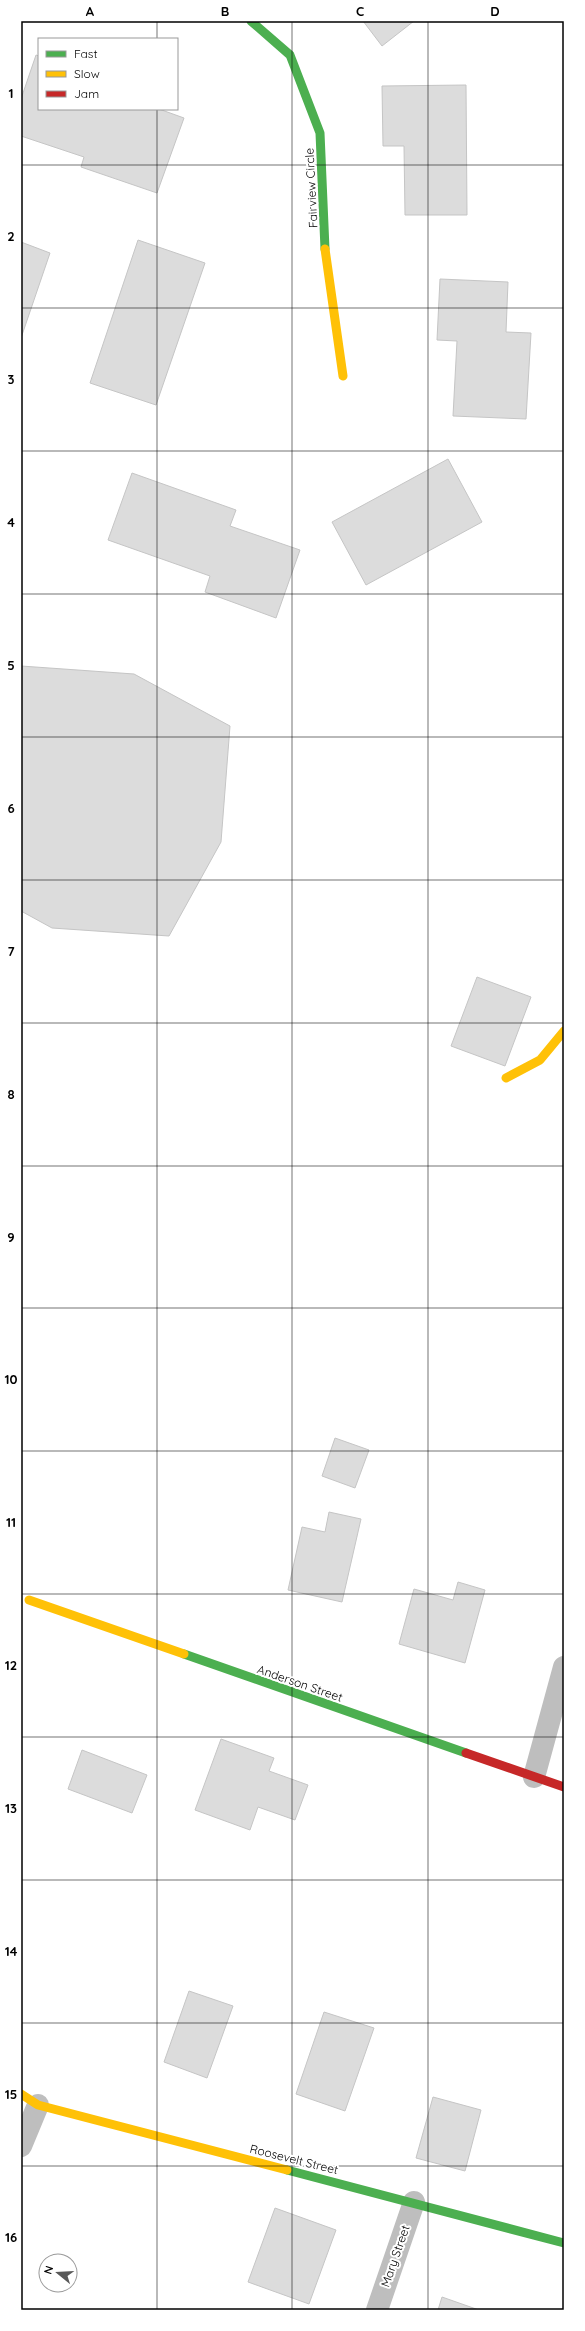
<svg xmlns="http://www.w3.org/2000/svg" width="585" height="2331" viewBox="0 0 585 2331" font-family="Quicksand,sans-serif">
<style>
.building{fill:#dcdcdc;stroke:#c5c5c5}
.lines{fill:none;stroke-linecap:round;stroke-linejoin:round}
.street{stroke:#bebebe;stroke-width:22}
.fast{stroke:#4caf50;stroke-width:9}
.slow{stroke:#ffc107;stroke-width:9}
.jam{stroke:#c62828;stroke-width:9}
.grid{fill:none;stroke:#000;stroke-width:1;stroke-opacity:0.55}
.labels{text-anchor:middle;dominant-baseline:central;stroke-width:4;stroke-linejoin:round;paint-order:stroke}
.street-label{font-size:12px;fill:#000;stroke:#fff}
.neatline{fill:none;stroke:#000;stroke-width:1.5}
.grid-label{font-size:13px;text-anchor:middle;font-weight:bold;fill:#000}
</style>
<rect width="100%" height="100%" fill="#fff"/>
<g class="building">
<polygon points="363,21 414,21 382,46"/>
<polygon points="36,55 39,56 39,109 159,109 184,118 157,193 81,167 84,157 21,136 21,99"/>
<polygon points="466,85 467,215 405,215 404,146 383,146 382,86"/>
<polygon points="138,240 205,263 156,405 90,383"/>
<polygon points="21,242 50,253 21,338"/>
<polygon points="440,279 508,282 506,332 531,333 526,419 453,416 457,341 437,340"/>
<polygon points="448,459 482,522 366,585 332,522"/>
<polygon points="132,473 236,510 230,526 300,550 276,618 205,592 210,576 108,540"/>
<polygon points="21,666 134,674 230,726 221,842 169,936 52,928 21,911"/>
<polygon points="477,977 531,997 505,1066 451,1046"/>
<polygon points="335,1438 369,1450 355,1488 322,1476"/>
<polygon points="329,1512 361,1519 342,1602 288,1590 302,1527 325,1532"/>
<polygon points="458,1582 485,1590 465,1663 399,1644 414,1589 453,1600"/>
<polygon points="221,1739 274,1758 269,1771 308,1785 295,1820 258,1807 250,1830 195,1810"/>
<polygon points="82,1750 147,1775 132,1813 68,1789"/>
<polygon points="189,1991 233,2006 207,2078 164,2062"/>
<polygon points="324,2012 374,2028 345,2111 296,2094"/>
<polygon points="433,2097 481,2110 465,2171 416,2158"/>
<polygon points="275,2208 336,2230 309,2304 248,2282"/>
<polygon points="442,2297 479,2310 438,2310"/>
</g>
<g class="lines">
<g class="street">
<polyline points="534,1777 564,1667"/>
<polyline points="21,2146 38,2105"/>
<polyline points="377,2310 414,2202"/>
</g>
<g class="fast">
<polyline points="251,21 290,55 320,133 325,249"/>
<polyline points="184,1654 466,1753"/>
<polyline points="287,2170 564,2243"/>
</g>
<g class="slow">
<polyline points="325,249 343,376"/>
<polyline points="506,1078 540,1060 564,1031"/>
<polyline points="29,1600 184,1654"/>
<polyline points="21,2094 38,2105 287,2170"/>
</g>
<polyline class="jam" points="466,1753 564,1787"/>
</g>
<path class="grid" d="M157,21V39M292,21V2310M428,21V2310M157,109V2310M21,165H564M21,308H564M21,451H564M21,594H564M21,737H564M21,880H564M21,1023H564M21,1166H564M21,1308H564M21,1451H564M21,1594H564M21,1737H564M21,1880H564M21,2023H564M21,2166H564"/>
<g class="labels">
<g class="street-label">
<text transform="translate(311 188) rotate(-93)">Fairview Circle</text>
<text transform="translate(300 1683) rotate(19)">Anderson Street</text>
<text transform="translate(294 2159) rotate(14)">Roosevelt Street</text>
<text transform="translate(395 2256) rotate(-71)">Mary Street</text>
</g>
</g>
<rect width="585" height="2331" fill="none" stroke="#ffffff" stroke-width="44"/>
<rect x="38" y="38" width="140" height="72" fill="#ffffff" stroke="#999999"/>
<rect x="46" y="51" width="20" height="6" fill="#4caf50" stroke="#999999"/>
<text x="74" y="58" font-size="12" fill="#000000">Fast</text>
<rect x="46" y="71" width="20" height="6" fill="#ffc107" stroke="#999999"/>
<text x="74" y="78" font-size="12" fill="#000000">Slow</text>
<rect x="46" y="91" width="20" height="6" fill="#c62828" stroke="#999999"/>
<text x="74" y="98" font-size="12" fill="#000000">Jam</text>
<g transform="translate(58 2273) rotate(288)"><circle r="19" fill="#ffffff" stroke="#999999"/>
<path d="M0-3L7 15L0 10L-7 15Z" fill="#595959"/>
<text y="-6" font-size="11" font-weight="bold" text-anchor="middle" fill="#000000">N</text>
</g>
<rect x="22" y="22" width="541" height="2287" class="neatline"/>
<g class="grid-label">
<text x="90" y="16">A</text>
<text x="225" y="16">B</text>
<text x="360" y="16">C</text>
<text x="495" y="16">D</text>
<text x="11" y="98">1</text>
<text x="11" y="241">2</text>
<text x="11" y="384">3</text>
<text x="11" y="527">4</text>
<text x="11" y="670">5</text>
<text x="11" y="813">6</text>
<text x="11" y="956">7</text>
<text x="11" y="1099">8</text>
<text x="11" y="1242">9</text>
<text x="11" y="1384">10</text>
<text x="11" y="1527">11</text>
<text x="11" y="1670">12</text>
<text x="11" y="1813">13</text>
<text x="11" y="1956">14</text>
<text x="11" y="2099">15</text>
<text x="11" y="2242">16</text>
</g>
</svg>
